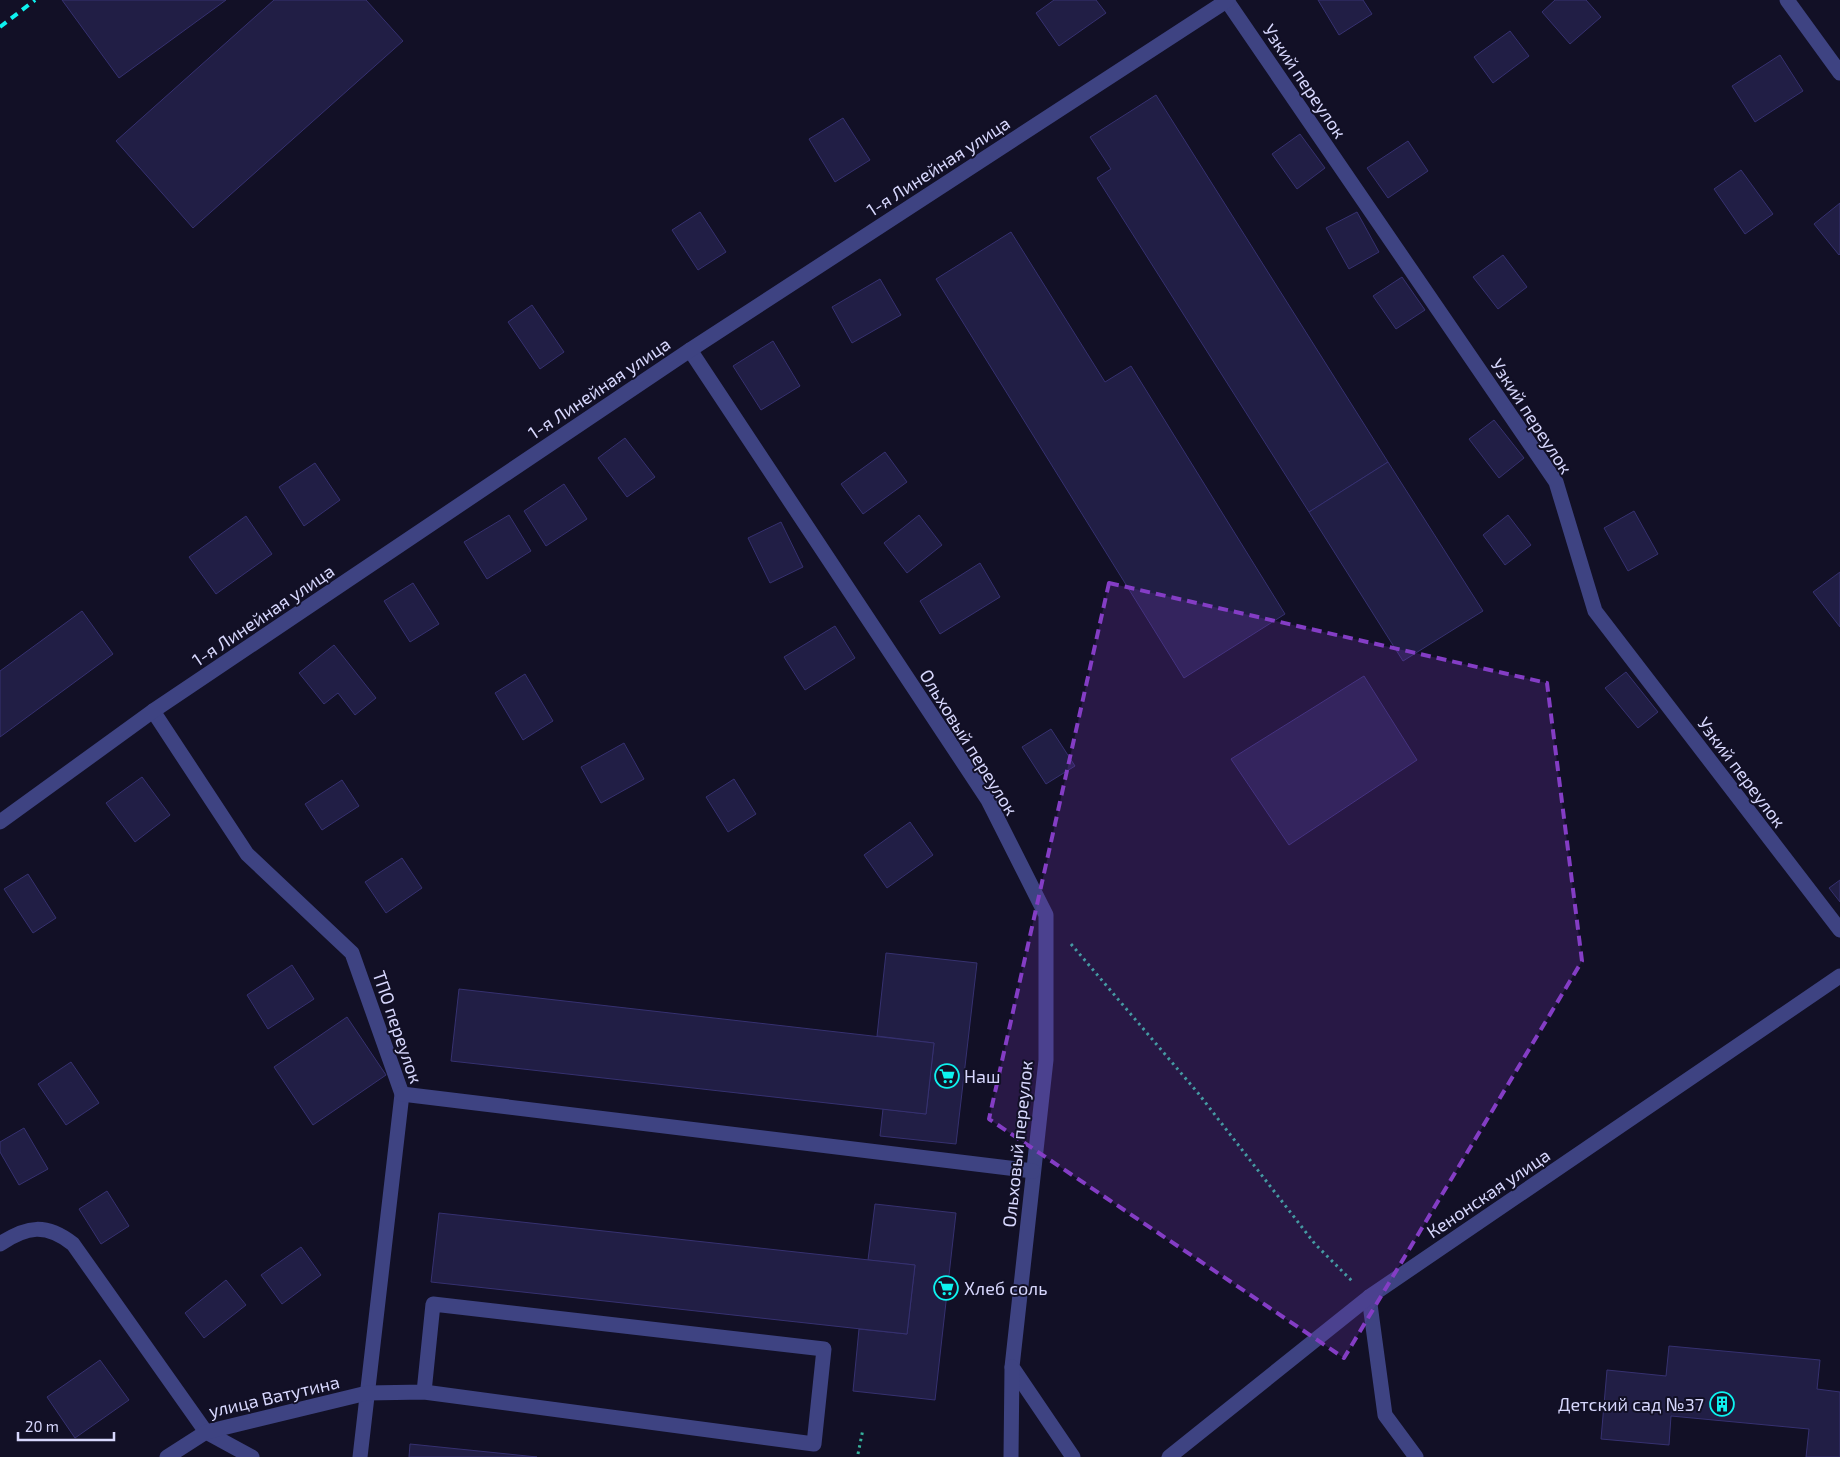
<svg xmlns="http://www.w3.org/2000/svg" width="1840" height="1457" viewBox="0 0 1840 1457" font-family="'Exo 2',sans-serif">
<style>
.building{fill:#211e45;stroke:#363170}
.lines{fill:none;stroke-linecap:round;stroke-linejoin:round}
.path{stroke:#36b29c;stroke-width:3;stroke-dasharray:2.5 4;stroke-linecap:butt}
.minor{stroke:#3e4382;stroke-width:15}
.rail{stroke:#0ef2ef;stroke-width:4;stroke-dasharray:8 6;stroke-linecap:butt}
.marked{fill:#843dc5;fill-opacity:0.2;stroke:#843dc5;stroke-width:4;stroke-dasharray:10 6;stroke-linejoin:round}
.labels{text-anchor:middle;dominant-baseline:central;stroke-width:4;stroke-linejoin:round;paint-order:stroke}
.street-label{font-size:18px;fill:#d7d7fd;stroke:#121026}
.poi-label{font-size:18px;fill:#d7d7fd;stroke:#121026;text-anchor:start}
</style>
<rect width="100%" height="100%" fill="#121026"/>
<g class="building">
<polygon points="62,0 226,0 119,78"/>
<polygon points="274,0 366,0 403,41 193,228 116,141"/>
<polygon points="1054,0 1096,0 1106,13 1059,46 1036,13"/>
<polygon points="1318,0 1363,0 1372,14 1339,35"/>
<polygon points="1555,0 1586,0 1601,17 1570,44 1542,12"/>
<polygon points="1510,31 1529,56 1493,83 1474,57"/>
<polygon points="1780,55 1803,91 1755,122 1732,86"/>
<polygon points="1156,95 1388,462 1309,512 1097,178 1111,169 1090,137"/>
<polygon points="843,118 870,160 835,182 809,139"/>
<polygon points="1300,134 1325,168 1297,189 1272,154"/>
<polygon points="1408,141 1428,171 1388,198 1367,168"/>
<polygon points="1741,170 1773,214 1745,234 1714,189"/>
<polygon points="1840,203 1840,254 1839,255 1814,224"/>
<polygon points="700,212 726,252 698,270 672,230"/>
<polygon points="1357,212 1379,252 1349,269 1326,228"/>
<polygon points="1011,232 1105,382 1131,366 1285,614 1184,678 936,279"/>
<polygon points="1503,255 1527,287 1498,309 1473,277"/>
<polygon points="1402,277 1425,310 1396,329 1373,296"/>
<polygon points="880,279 901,315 852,343 832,307"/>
<polygon points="532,305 564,352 540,369 508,322"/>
<polygon points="773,341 800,386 761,410 733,366"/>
<polygon points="1494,420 1524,458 1499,478 1469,439"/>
<polygon points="625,438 655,477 627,497 598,458"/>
<polygon points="885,452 907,482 863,514 841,484"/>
<polygon points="1388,462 1483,611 1403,661 1309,512"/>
<polygon points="315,463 340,500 304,526 279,487"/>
<polygon points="564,484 587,519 546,546 524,511"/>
<polygon points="1634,511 1658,554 1628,571 1604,528"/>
<polygon points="509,515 531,551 487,579 464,542"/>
<polygon points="919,515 942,545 907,573 884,543"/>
<polygon points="1508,515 1531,545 1505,565 1483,535"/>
<polygon points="246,516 272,554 216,594 189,557"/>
<polygon points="781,522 803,567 770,583 748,538"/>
<polygon points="980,563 1000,597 940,634 920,601"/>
<polygon points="1840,572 1840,627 1813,592"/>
<polygon points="413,583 439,624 410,642 384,601"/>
<polygon points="82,611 113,654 0,737 0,671"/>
<polygon points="835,626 855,658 805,690 784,657"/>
<polygon points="334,645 376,698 355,715 338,693 324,704 299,673"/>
<polygon points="1626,672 1658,712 1638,728 1605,688"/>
<polygon points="525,674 553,721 523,740 495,693"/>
<polygon points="1364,676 1417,760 1289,845 1231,759"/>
<polygon points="1051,729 1075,766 1046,784 1022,747"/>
<polygon points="624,743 644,779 601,803 581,767"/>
<polygon points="142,777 170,815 135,842 106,803"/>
<polygon points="734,779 756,814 728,832 706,797"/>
<polygon points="342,780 359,806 322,830 305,804"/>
<polygon points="910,822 933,855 887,888 864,855"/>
<polygon points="402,858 422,888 386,913 365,882"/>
<polygon points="28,874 56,918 33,933 4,889"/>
<polygon points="1840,880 1840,902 1829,888"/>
<polygon points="886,953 977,963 956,1144 880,1136 883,1109 926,1114 934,1043 877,1036"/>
<polygon points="292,965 314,999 268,1029 247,995"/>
<polygon points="459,989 934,1043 926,1114 451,1061"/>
<polygon points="347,1017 386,1075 313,1125 274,1067"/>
<polygon points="71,1062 99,1103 66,1125 38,1084"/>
<polygon points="24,1128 48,1169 19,1185 0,1152 0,1142"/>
<polygon points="107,1191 129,1226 101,1244 79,1209"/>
<polygon points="875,1204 956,1213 935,1400 853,1391 859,1329 907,1334 915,1265 868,1260"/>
<polygon points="439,1213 915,1265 907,1334 431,1282"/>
<polygon points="301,1247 321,1275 282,1304 261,1275"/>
<polygon points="226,1280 246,1305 204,1338 185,1313"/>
<polygon points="1669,1346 1820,1360 1817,1389 1840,1392 1840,1457 1806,1457 1809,1429 1671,1416 1669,1445 1601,1439 1607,1370 1666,1376"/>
<polygon points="100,1360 129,1400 75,1438 47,1397"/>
<polygon points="410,1444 537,1457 409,1457"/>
</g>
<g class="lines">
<g class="path">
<polyline points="1071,944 1198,1093 1315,1244 1352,1281"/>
<polyline points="858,1454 863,1429"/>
</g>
<g class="minor">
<polyline points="1787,0 1840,73"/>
<polyline points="1227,1 1556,482 1595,611 1840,930"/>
<polyline points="690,350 988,800 1046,915 1046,1060 1012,1367 1073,1457"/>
<polyline points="153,711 247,854 352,953 402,1094 360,1457"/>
<polyline points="0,822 153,711 690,350 1228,0"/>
<polyline points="402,1094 1033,1171"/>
<path d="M0,1244C27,1226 46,1223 73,1244L206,1432L252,1457"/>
<polyline points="1369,1297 1385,1415 1416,1457"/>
<polyline points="167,1457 206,1432 367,1393 424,1392 814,1444 824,1349 433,1304 424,1392"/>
<polyline points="1011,1457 1012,1367"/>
<polyline points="1169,1457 1369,1297 1840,976"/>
</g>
<polyline class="rail" points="0,27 35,0"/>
</g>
<path class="marked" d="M1109,583L1547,683L1582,961L1344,1358L989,1119Z"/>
<defs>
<g id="supermarket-ring" transform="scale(1.25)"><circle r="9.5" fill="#121026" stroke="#0ef2ef" stroke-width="1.5"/><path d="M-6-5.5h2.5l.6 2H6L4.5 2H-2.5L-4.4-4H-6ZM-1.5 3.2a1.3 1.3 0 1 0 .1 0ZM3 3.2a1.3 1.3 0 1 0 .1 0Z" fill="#0ef2ef"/></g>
<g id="building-ring" transform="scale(1.25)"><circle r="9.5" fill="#121026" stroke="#0ef2ef" stroke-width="1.5"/><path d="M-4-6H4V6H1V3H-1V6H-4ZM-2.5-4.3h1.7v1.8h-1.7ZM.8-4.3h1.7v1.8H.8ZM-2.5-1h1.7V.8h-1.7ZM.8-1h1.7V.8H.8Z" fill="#0ef2ef"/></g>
</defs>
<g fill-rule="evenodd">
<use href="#supermarket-ring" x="947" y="1076"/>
<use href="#supermarket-ring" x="946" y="1288"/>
<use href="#building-ring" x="1722" y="1404"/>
</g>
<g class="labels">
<g class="street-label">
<text transform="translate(1305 81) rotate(56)">Узкий переулок</text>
<text transform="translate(938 166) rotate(-33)">1-я Линейная улица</text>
<text transform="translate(599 388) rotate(-34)">1-я Линейная улица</text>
<text transform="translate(1532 416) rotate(57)">Узкий переулок</text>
<text transform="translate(263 615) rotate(-34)">1-я Линейная улица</text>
<text transform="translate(969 742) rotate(58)">Ольховый переулок</text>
<text transform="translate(1742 772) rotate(53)">Узкий переулок</text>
<text transform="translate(398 1027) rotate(71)">ТПО переулок</text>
<text transform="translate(1017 1144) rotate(-84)">Ольховый переулок</text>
<text transform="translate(1488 1193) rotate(-34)">Кенонская улица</text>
<text transform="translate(274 1396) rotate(-13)">улица Ватутина</text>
</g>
<g class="poi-label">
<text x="964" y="1076">Наш</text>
<text x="964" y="1288">Хлеб соль</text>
<text x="1704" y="1404" text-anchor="end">Детский сад №37</text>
</g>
</g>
<path d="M18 1432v8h96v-8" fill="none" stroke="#d7d7fd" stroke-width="2.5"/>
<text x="25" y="1432" font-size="15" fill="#d7d7fd" stroke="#121026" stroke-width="4" paint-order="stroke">20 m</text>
</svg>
